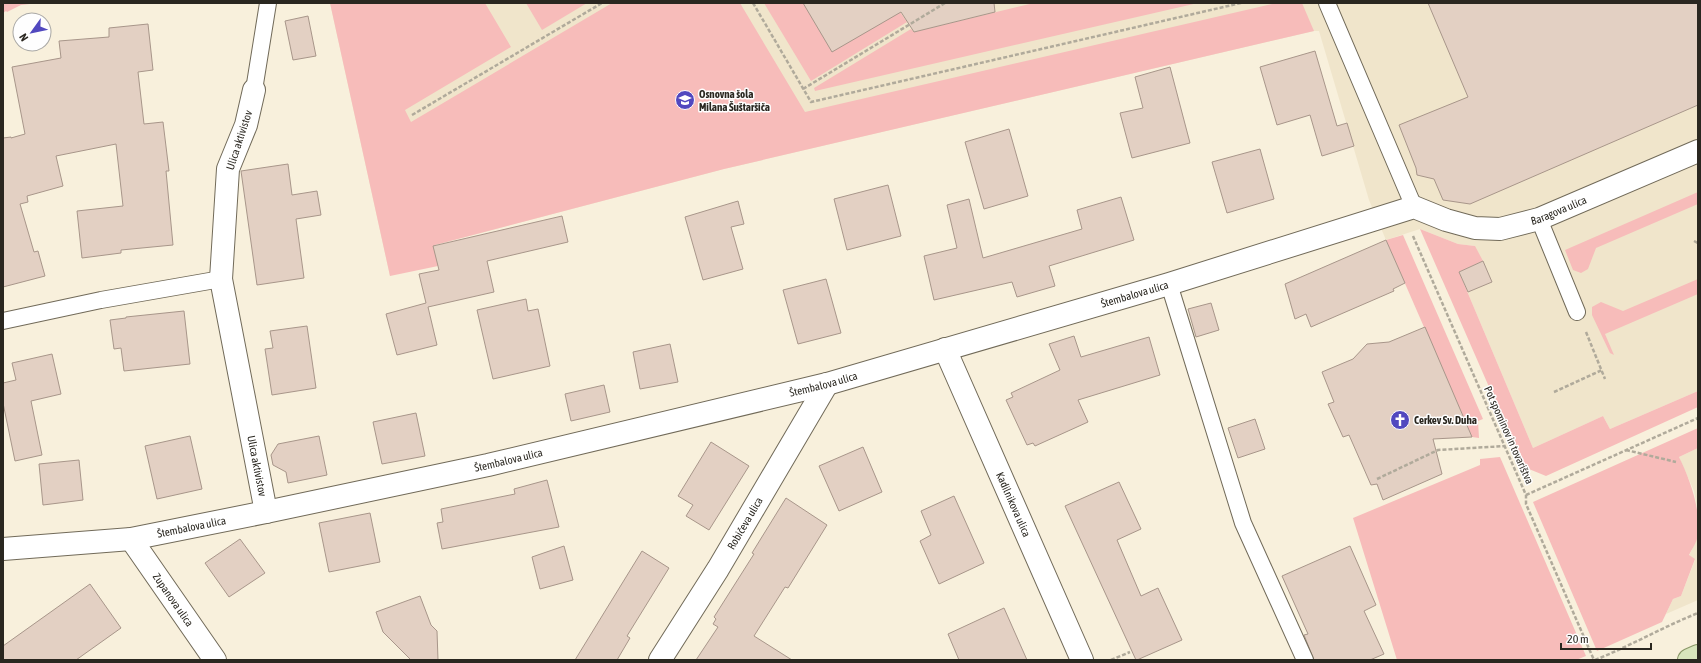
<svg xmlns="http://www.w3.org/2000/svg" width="1701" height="663" viewBox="0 0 1701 663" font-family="'Asap Condensed',sans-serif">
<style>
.built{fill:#f0e5cb}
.green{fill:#f7bcba}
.building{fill:#e3d0c3;stroke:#a8968a}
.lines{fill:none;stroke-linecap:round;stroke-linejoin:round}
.lane-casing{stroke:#716a59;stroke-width:18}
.street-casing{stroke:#716a59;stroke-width:24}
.primary-casing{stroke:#8a9768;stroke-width:24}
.path{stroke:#b0aa9b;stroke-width:2.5;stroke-dasharray:4 2;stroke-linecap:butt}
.lane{stroke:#fff;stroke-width:16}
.street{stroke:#fff;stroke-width:22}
.primary{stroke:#d8e5bc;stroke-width:22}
.labels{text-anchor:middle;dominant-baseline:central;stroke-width:3;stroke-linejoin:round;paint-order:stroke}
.poi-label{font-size:11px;font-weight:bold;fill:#2a2720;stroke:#fefefe;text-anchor:start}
.street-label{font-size:11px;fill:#2a2720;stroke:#fefefe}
</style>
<rect width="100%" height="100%" fill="#f8f0dc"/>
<g class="built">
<polygon points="330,3 1698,3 1698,391 1610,429 1603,416 1533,448 1459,272 1475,246 1458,244 1420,229 1386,240 1369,200 1319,31 1314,31 724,169 435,245 390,276"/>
<polygon points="1698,448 1698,512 1694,491 1679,457"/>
<polygon points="1698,536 1698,600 1666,614 1673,599 1681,596 1695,560 1689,556"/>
</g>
<g class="green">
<polygon points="3,3 38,3 21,5 7,12 6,11 3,13"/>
<polygon points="330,3 485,3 511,47 405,110 411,122 612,3 740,3 805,112 1276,3 1302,3 1314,31 724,169 435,245 438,266 390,276"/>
<polygon points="526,3 587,3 542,30"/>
<polygon points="764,3 803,3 900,12 907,22 811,81"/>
<polygon points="1034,3 1198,3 815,91 814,88 911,29 914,32"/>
<polygon points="1698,192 1698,204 1596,248 1588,269 1581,273 1573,270 1565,250"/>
<polygon points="1420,229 1458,244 1475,246 1483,261 1459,272 1533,448 1603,416 1610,429 1698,391 1698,407 1546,476 1524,467"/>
<polygon points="1403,235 1483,419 1478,421 1479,438 1472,437 1386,240"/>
<polygon points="1698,279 1698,294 1605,334 1614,355 1610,353 1592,315 1592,307 1601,302 1623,311"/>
<path d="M1698,428V448L1679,457C1690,479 1701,510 1698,535C1697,542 1692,549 1689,555L1695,559L1681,596L1673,599L1662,622L1597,651L1533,502Z"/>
<polygon points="1500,457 1586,656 1576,660 1397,660 1353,518 1480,465 1480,459"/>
</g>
<g class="building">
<polygon points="803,3 994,3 995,12 914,32 901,12 832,52"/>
<polygon points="1428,3 1698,3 1698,105 1470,204 1443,200 1434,179 1417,175 1416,168 1399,125 1468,97"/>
<polygon points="308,16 316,56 293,60 285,21"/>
<polygon points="148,24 153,70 138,72 144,124 163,122 169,171 166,171 173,245 121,250 121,253 82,258 77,211 123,206 116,144 56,156 63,186 27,196 28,202 20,204 34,252 38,251 45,276 3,287 3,138 11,137 11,138 25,134 12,67 61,58 59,41 109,37 109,28"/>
<polygon points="1315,51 1337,126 1347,123 1354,146 1322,156 1310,115 1277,125 1260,67"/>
<polygon points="1170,67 1190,143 1132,158 1120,113 1143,108 1135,77"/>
<polygon points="1009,129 1028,196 984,209 965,142"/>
<polygon points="1260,149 1274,199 1227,213 1212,162"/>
<polygon points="288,164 292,195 317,191 321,215 296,219 304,278 257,285 241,171"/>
<polygon points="888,185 901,236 847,250 834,199"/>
<polygon points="1121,197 1134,240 1049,266 1055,286 1017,297 1012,282 934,300 924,256 957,248 947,205 969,199 983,258 1082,229 1077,210"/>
<polygon points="738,201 744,224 731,227 743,269 703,280 685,217"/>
<polygon points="562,216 568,242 487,261 494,292 428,307 437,345 397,355 386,314 426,303 419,274 439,270 433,246"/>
<polygon points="1386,240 1405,283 1393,289 1394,291 1311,327 1306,314 1295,319 1285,284"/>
<polygon points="1483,261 1492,282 1468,292 1459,272"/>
<polygon points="826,279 841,333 798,344 783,290"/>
<polygon points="526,299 528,311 538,309 550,366 493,379 477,310"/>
<polygon points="1211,303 1219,330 1196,337 1188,309"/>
<polygon points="184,311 190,364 124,371 121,348 114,349 110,320 126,318 126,317"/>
<polygon points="307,326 316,388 272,395 265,349 273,348 270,331"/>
<polygon points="1425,327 1472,437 1433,439 1442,474 1383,500 1377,484 1371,485 1349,435 1343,437 1328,404 1334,402 1322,372 1353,359 1367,344 1389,342"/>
<polygon points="1074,336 1081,357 1149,337 1160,375 1078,400 1088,422 1035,446 1033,443 1027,445 1006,400 1013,397 1011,393 1060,370 1049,344"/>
<polygon points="670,344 678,382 640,389 633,352"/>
<polygon points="52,354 61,394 31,401 42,455 15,461 3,403 3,383 16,380 12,363"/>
<polygon points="604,385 610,412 571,421 565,394"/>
<polygon points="416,413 425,456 382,464 373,422"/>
<polygon points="1255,419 1265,449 1238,458 1228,428"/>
<polygon points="190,436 202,489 157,499 145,446"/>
<polygon points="319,436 327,475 288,483 286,472 273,465 271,455 278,444"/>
<polygon points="711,442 749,466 709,530 686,516 693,505 678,496"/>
<polygon points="863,447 882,492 839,511 819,466"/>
<polygon points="79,460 83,500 43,505 39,464"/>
<polygon points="547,480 559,527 442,549 437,523 443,522 441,509 515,494 514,489"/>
<polygon points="1119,482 1141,529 1117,540 1141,596 1158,588 1182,640 1137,660 1136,660 1065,506"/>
<polygon points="954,496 984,563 939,584 920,541 931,535 921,511"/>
<polygon points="786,498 827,525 788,588 785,587 754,636 792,660 696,660 718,627 713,624 716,619 714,617 754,554 752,553"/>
<polygon points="370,513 380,562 329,572 319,523"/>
<polygon points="240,539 265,573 229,597 205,563"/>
<polygon points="564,546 573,580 540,589 532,557"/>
<polygon points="1350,546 1376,605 1364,611 1384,654 1370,660 1314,660 1304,635 1308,634 1282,576"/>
<polygon points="642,551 669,568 627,636 630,638 617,660 575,660"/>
<polygon points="90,584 121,628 76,660 3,660 3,646"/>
<polygon points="420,596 431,625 437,631 438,660 411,660 383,632 376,612"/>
<polygon points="1004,608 1027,660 959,660 948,634"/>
</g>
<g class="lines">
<g class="lane-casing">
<g id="lane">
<polyline points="1327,3 1414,207"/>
<polyline points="254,90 268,3"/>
<polyline points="1539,219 1577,312"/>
<polyline points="1169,284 1243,523 1305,660"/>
<polyline points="3,321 101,300 221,279"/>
</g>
</g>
<g class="street-casing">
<g id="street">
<path id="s1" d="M254,90L246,125L228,169L221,279L266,512"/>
<path id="s2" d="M945,349L1082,660"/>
<path id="s3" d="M131,539L215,660"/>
<path id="s4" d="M3,549L131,539L266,512L488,465L827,384L1169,284L1414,207L1446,220L1475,228L1500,229L1539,219L1698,151"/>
<path id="s5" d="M660,660L718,569L827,384"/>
</g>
</g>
<g class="primary-casing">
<polyline id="primary" points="1689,660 1698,656"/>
</g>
<g class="path">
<polyline points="753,3 811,102 1241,3"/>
<polyline points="803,89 945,3"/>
<polyline points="412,115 602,3"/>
<polyline points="1413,236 1526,495 1526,504 1594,660"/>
<polyline points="1694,241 1698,243"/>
<polyline points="1586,332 1605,379"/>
<polyline points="1554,392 1602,370"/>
<polyline points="1626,450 1676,462"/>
<polyline points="1377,479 1438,450 1505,446"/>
<polyline points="1526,495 1698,418"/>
<polyline points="1111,660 1130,652"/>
<path d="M1595,660C1630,646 1663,627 1698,613"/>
</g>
<use href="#lane" class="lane"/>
<use href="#street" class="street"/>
<use href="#primary" class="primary"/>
</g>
<defs>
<g id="school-disc" transform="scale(1)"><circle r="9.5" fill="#5148bf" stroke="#fefefe"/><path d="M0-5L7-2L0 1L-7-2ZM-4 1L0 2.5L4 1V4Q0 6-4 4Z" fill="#fff"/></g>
<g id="church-disc" transform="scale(1)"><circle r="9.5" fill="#5148bf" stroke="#fefefe"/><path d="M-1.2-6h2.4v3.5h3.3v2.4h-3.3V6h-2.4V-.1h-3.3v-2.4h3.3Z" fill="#fff"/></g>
</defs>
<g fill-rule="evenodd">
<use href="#school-disc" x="685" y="100"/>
<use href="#church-disc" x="1400" y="420"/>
</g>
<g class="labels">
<g class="poi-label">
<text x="699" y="94">Osnovna šola<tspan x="699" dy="13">Milana Šuštaršiča</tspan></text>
<text x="1414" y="420">Cerkev Sv. Duha</text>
</g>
<g class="street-label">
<text transform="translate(239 140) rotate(-72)">Ulica aktivistov</text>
<text stroke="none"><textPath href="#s4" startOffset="1606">Baragova ulica</textPath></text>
<text stroke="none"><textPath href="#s4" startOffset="1162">Štembalova ulica</textPath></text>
<text stroke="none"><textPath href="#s4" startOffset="838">Štembalova ulica</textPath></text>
<text transform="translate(1509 435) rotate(66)">Pot spominov in tovarištva</text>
<text stroke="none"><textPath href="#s4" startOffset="514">Štembalova ulica</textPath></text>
<text stroke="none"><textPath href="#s1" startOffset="384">Ulica aktivistov</textPath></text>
<text stroke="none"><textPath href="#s2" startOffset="170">Kadilnikova ulica</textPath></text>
<text stroke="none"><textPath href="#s5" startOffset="161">Robičeva ulica</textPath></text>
<text stroke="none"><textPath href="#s4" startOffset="190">Štembalova ulica</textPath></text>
<text stroke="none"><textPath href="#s3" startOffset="74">Zupanova ulica</textPath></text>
</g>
</g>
<rect width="1701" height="663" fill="none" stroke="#2a2720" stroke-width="8"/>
<g transform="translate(32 32) rotate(237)"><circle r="19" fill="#fefefe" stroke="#a9a8a5"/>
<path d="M0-3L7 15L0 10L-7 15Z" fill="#5148bf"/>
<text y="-6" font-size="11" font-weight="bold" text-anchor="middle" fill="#2a2720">N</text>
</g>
<path d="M1561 643v6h90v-6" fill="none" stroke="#2a2720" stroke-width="2"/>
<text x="1567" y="643" font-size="12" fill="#2a2720" stroke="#fefefe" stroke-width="3" paint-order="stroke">20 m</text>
</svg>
